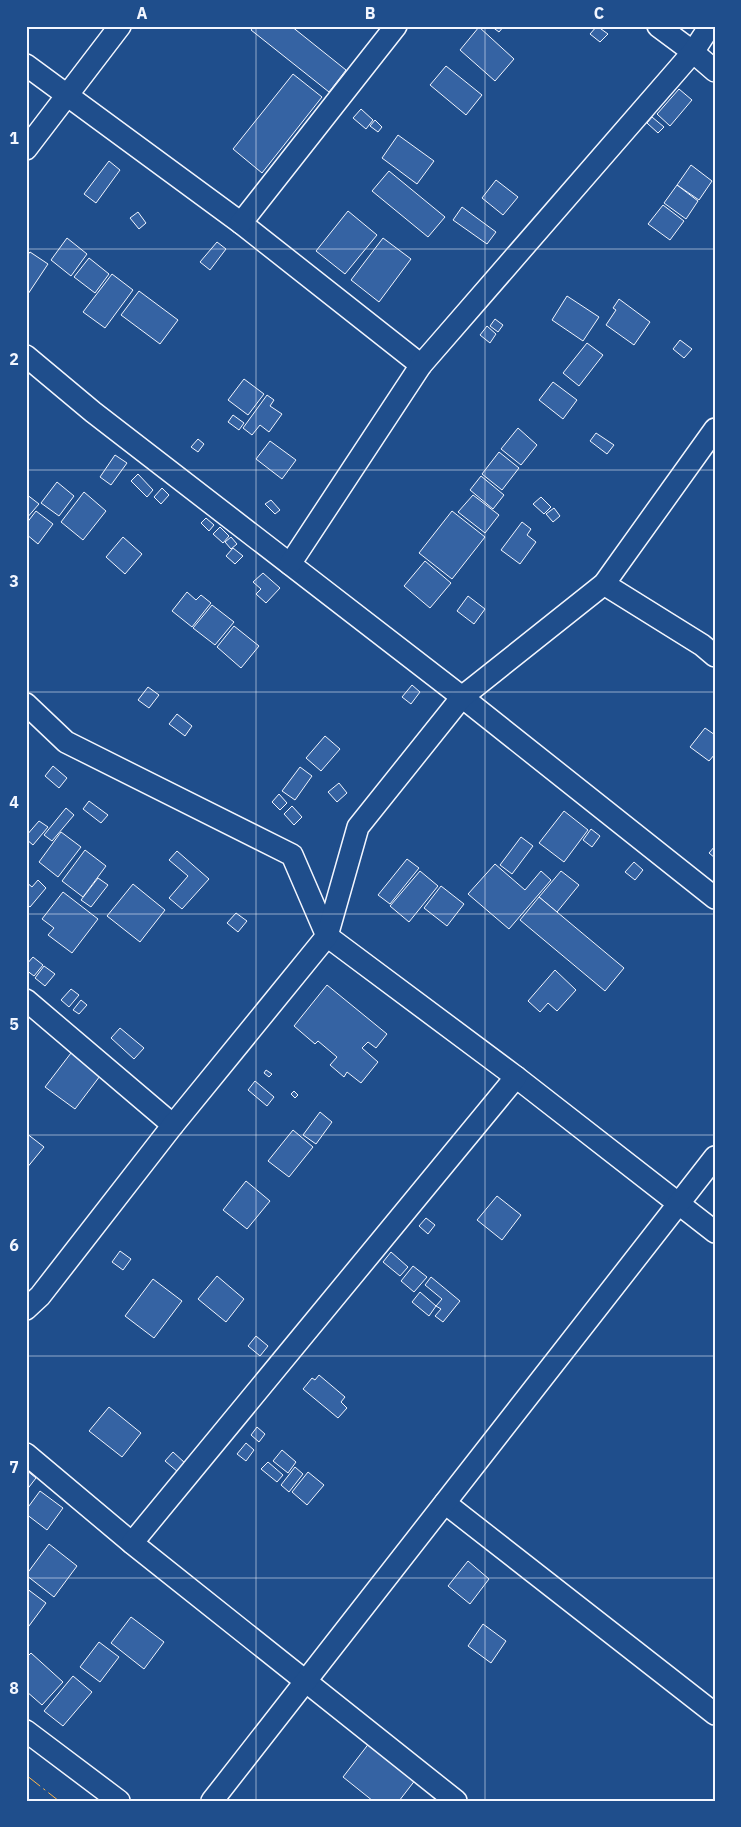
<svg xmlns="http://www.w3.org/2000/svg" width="741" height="1827" viewBox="0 0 741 1827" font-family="'IBM Plex Sans',sans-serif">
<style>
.building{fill:#3563a3;stroke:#f2f6ff}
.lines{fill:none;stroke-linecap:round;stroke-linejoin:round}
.minor-casing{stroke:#f2f6ff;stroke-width:24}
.minor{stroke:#1f4e8c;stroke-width:21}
.power{stroke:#ffb74d;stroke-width:1;stroke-dasharray:18 4 2.5 4;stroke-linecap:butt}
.grid{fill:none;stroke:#f2f6ff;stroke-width:1;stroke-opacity:0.55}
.neatline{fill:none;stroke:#f2f6ff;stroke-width:2}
.grid-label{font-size:16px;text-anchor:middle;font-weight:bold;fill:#f2f6ff}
</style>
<rect width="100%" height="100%" fill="#1f4e8c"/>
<g class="building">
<polygon points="254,26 291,26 346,70 329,92 251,30"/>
<polygon points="491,26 504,26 499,32"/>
<polygon points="597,26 608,34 600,42 590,34"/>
<polygon points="479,27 514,59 495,81 460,50"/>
<polygon points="446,66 482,95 466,115 430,85"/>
<polygon points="293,74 322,97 262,173 233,149"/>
<polygon points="679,89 692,100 670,126 657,114"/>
<polygon points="361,109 373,120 366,129 353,118"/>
<polygon points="652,117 664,127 658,133 647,123"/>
<polygon points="375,120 382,127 378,132 370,126"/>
<polygon points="398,135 434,161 417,184 382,158"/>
<polygon points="109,161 120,170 96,203 84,194"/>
<polygon points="691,165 712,181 699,200 677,185"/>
<polygon points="389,171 445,217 428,237 372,191"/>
<polygon points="496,180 518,197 503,215 482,198"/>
<polygon points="677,185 698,201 686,219 664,203"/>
<polygon points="663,205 684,221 670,240 648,224"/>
<polygon points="462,207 496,232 487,244 453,220"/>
<polygon points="348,211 377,235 345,274 316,251"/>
<polygon points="138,212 146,223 139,229 130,218"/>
<polygon points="67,238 87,254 71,276 51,260"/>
<polygon points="383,238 411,259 379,302 351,280"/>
<polygon points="217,242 226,249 210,270 200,262"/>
<polygon points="30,252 48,264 26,297 26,257"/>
<polygon points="89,258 109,274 95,293 74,277"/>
<polygon points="112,274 133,290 105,328 83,312"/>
<polygon points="139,291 178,320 160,344 121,315"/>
<polygon points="567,296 599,317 583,341 552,320"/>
<polygon points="619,299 650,322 634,345 606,325 616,310 613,308"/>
<polygon points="495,319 503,325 498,332 490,326"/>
<polygon points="487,326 496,334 490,343 480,335"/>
<polygon points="680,340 692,349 684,358 673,349"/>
<polygon points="587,343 603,355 579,386 563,373"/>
<polygon points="244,379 264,394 248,415 228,400"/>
<polygon points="553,382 577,400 563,419 539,400"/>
<polygon points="267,395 274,400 270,406 282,414 269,432 260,425 252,435 243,428"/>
<polygon points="233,415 244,423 239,430 228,422"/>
<polygon points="518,428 537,445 521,465 501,449"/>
<polygon points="596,433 614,445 607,454 590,441"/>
<polygon points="198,439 204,444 198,452 191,447"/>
<polygon points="270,441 296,460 282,479 256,459"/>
<polygon points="499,452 519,468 502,490 482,474"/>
<polygon points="115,455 127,463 111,485 100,477"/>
<polygon points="138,474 153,490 147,497 131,481"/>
<polygon points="481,476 504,495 493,509 470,490"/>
<polygon points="57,482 74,496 59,516 41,503"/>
<polygon points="162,488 169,495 161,504 154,497"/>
<polygon points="84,492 106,511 83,540 61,522"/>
<polygon points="26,494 39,504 26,519"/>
<polygon points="473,495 499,515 485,533 458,512"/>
<polygon points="541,497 551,507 544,514 533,504"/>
<polygon points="271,500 280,510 275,514 265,504"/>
<polygon points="554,508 560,516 553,522 546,514"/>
<polygon points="36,511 53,524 38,544 26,534 26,524"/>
<polygon points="452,511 485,537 452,579 419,553"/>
<polygon points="206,518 214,525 209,531 201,523"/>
<polygon points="522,522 531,529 527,535 536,542 520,564 501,550"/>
<polygon points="220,527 229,536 223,543 213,534"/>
<polygon points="123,537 142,554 125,574 106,557"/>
<polygon points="231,537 237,544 231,549 225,542"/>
<polygon points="233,548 243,556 235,564 226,556"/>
<polygon points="425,561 451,583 430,608 404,586"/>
<polygon points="263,573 280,588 266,603 256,594 261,589 253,582"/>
<polygon points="187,592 196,600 201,595 211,603 192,627 172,611"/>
<polygon points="468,596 485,609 474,624 457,611"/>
<polygon points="212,605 234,622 215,645 193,628"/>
<polygon points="234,626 259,646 241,668 217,647"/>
<polygon points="412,685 420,692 411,704 402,697"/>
<polygon points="148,687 159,695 149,708 138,700"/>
<polygon points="177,714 192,726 185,736 169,724"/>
<polygon points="705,728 715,735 715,754 709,761 690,747"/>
<polygon points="325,736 340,749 321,771 306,758"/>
<polygon points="53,766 67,778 59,788 45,776"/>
<polygon points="300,767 312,776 295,800 282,791"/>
<polygon points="339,783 347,793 337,802 328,792"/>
<polygon points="279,794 287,803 280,810 272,802"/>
<polygon points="89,801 108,815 101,823 83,809"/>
<polygon points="292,806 302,817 294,825 284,814"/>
<polygon points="66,808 74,815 52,841 44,835"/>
<polygon points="564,811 588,830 564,862 539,843"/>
<polygon points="39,821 48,827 33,845 26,839 26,836"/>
<polygon points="591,829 600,836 592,847 583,840"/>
<polygon points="61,832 81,847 58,877 39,862"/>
<polygon points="521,837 533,846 512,874 500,865"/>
<polygon points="715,846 715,858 709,853"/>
<polygon points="85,850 106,866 83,897 62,881"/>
<polygon points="177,851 209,879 182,909 169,898 188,876 169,860"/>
<polygon points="407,859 419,868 390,904 378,895"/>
<polygon points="634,862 643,870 635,880 625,872"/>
<polygon points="495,864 525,890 541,871 551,880 509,929 468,894"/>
<polygon points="420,871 438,886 409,922 390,906"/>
<polygon points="561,871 579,885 557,912 539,897"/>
<polygon points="98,878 108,885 91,907 81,900"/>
<polygon points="38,880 46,888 30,907 26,904 26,882 32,887"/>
<polygon points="133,884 165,910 140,942 107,916"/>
<polygon points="441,886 464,904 447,926 424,908"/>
<polygon points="63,892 98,919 72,953 48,935 54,928 42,919"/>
<polygon points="539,897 624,968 605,991 520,920"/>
<polygon points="236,913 247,921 238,932 227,923"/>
<polygon points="33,957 43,965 34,976 26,970 26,965"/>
<polygon points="44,966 55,974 45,986 35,978"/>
<polygon points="555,970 576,990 557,1011 548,1003 540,1012 528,1001"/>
<polygon points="327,985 387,1034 376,1048 368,1042 362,1048 378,1062 361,1083 347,1072 344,1077 330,1065 337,1057 318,1041 315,1044 294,1026"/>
<polygon points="71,989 79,995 69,1007 61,1000"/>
<polygon points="81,1000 87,1005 79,1014 73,1010"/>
<polygon points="120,1028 144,1048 134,1059 111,1038"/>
<polygon points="71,1053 100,1076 75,1109 45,1087"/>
<polygon points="266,1070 272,1074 269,1077 264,1073"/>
<polygon points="255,1081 274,1097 267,1106 248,1090"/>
<polygon points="294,1091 298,1095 295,1098 291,1094"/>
<polygon points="320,1112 332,1122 316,1144 303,1135"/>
<polygon points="293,1130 313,1147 289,1177 268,1161"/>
<polygon points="26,1133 44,1147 26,1169"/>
<polygon points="246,1181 270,1201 247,1229 223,1210"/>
<polygon points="497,1196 521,1215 502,1240 477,1220"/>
<polygon points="426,1218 435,1225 428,1234 419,1226"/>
<polygon points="120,1251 131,1259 123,1270 112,1262"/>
<polygon points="391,1252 408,1267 400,1276 383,1262"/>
<polygon points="413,1266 427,1277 414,1292 401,1281"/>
<polygon points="217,1276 244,1299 226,1322 198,1299"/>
<polygon points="431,1277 460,1301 443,1322 435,1316 441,1309 436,1306 442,1299 425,1285"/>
<polygon points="153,1279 182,1301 154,1338 125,1316"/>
<polygon points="420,1292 436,1306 429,1316 412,1302"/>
<polygon points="256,1336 268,1346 260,1356 248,1346"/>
<polygon points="319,1375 345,1397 341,1402 347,1408 338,1418 303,1389 312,1378 315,1380"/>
<polygon points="109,1407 141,1433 122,1457 89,1431"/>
<polygon points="257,1427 265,1434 259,1442 251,1435"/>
<polygon points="246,1443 254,1450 246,1461 237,1454"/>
<polygon points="282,1450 296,1462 288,1473 273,1461"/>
<polygon points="173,1452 185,1463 178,1472 165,1461"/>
<polygon points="268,1462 283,1475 277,1482 261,1469"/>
<polygon points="295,1467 303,1474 289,1492 281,1485"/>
<polygon points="26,1470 36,1478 26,1491"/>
<polygon points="308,1472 324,1485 307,1505 292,1492"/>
<polygon points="40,1491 63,1508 47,1530 26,1514 26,1510"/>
<polygon points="49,1544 77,1566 54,1597 26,1575"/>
<polygon points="468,1561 489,1579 470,1604 448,1586"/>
<polygon points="26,1588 46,1603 26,1630"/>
<polygon points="131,1617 164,1642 144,1669 111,1643"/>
<polygon points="483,1624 506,1641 491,1663 468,1646"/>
<polygon points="99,1642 119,1657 100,1682 80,1667"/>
<polygon points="31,1653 63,1682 42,1705 26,1691 26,1658"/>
<polygon points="73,1676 92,1692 63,1726 44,1711"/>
<polygon points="370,1742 416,1779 399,1801 373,1801 343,1777"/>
</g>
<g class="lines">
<g class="minor-casing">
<g id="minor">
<polyline points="658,26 693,52 715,71"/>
<polyline points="26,65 241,223 421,365"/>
<polyline points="26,149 120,26"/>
<polyline points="241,223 396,26"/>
<polyline points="26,356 93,412 462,697 715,898"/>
<polyline points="290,564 421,365 693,52 710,26"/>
<polyline points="604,584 702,645 715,656"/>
<polyline points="26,704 66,742 292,855 327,936 516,1077 715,1232"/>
<polyline points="26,1000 173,1125"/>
<polyline points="26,1309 40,1296 173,1125 327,936 358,827 462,697 604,584 715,429"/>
<polyline points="26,1454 132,1543 456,1801"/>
<polyline points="445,1503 715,1714"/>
<polyline points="132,1543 516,1077"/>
<polyline points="26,1731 119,1801"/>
<polyline points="212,1801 715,1157"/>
</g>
</g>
<use href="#minor" class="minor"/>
<polyline class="power" points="26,1775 59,1801"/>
</g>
<path class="grid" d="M256,26V1801M485,26V1801M26,249H715M26,470H715M26,692H715M26,914H715M26,1135H715M26,1356H715M26,1578H715"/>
<rect width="741" height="1827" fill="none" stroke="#1f4e8c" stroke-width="55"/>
<rect x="28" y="28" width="686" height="1772" class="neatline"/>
<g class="grid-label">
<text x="142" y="19">A</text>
<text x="370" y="19">B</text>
<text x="599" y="19">C</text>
<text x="14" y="144">1</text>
<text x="14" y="365">2</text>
<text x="14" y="587">3</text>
<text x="14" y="808">4</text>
<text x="14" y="1030">5</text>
<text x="14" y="1251">6</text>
<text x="14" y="1473">7</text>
<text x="14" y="1694">8</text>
</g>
</svg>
